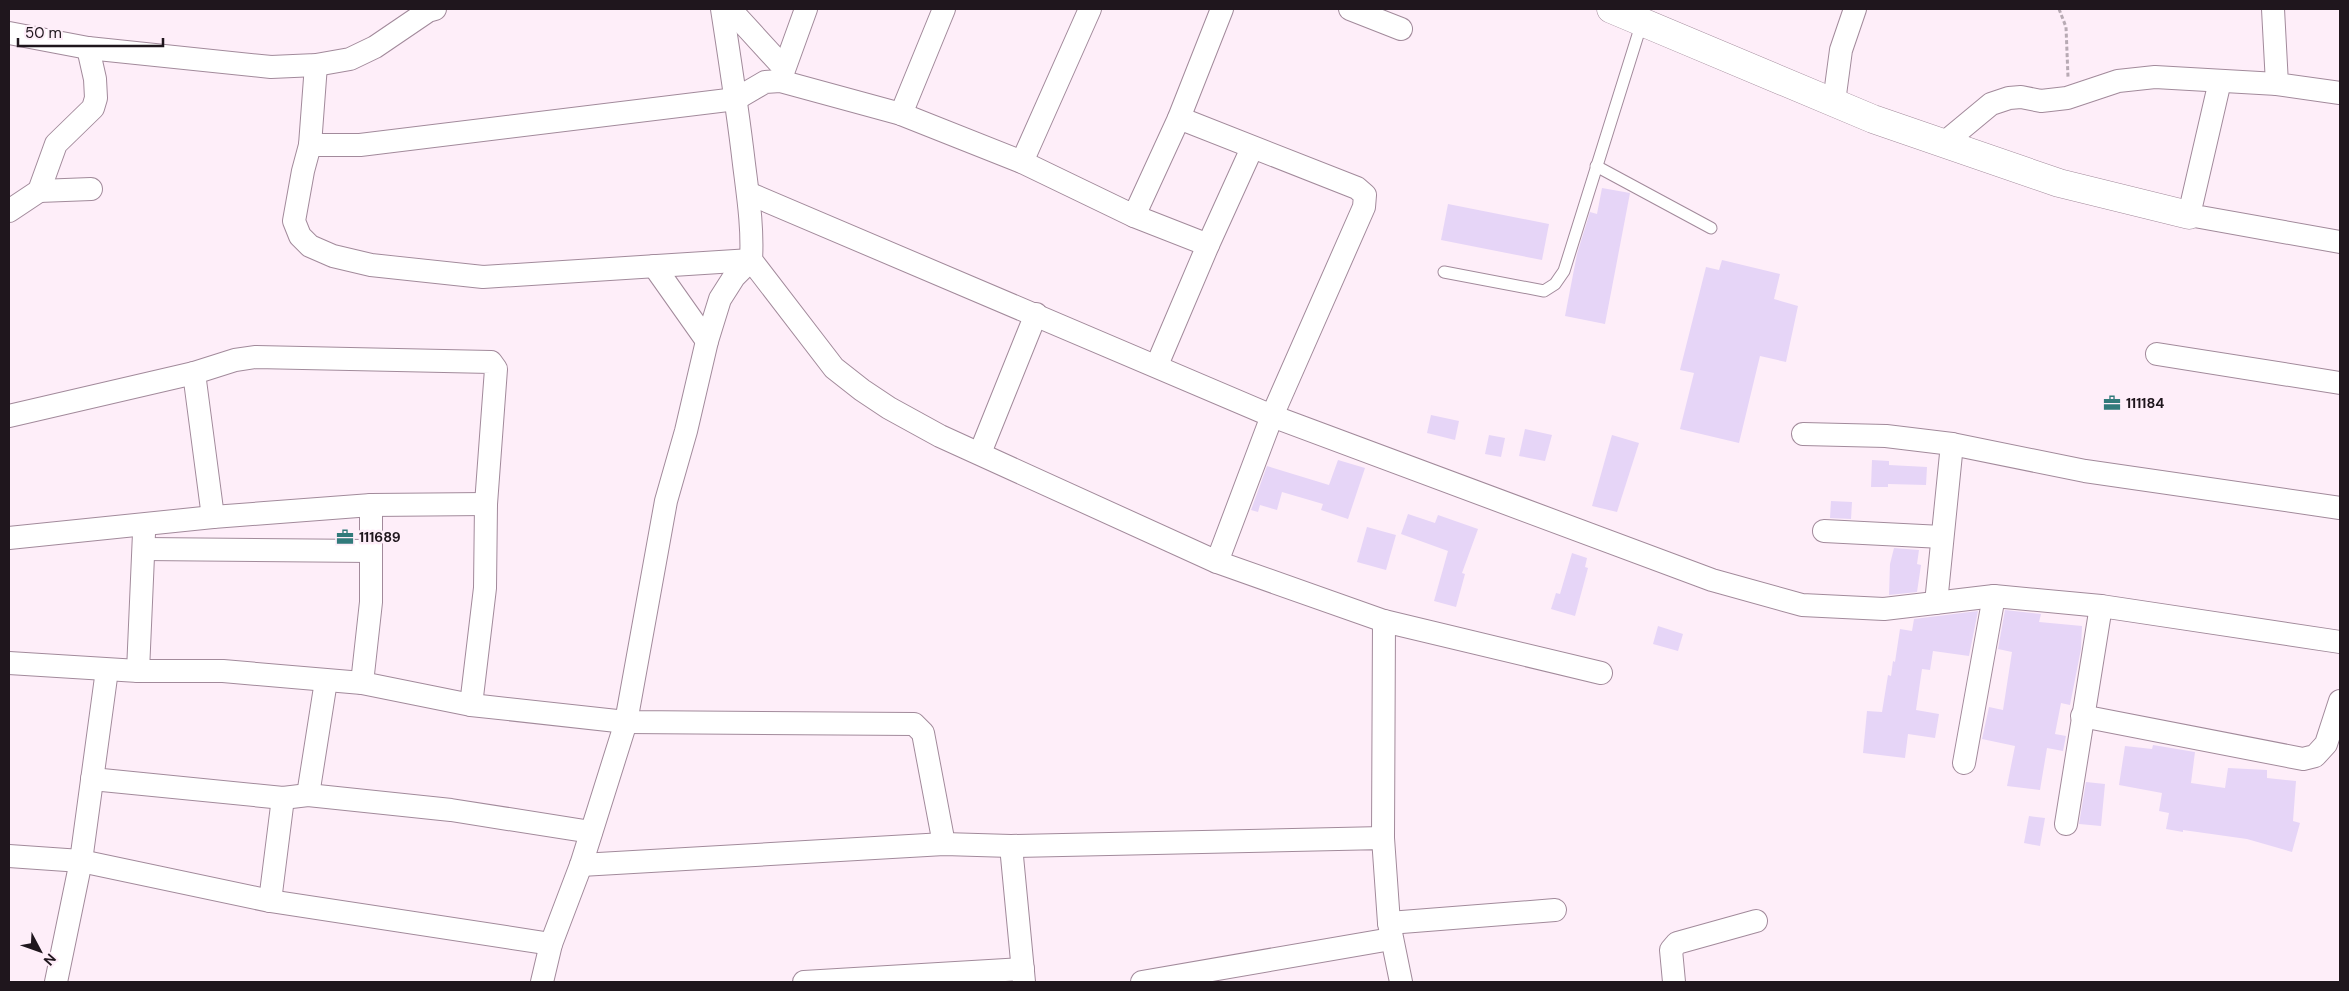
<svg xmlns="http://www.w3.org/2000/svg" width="2349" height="991" viewBox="0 0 2349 991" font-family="'DM Sans',sans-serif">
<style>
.building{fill:#e6d5f7}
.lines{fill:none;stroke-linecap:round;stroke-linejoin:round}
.lane-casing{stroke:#a28a9b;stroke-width:13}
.street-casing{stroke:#a28a9b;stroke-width:24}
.secondary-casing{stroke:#a28a9b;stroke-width:29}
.path{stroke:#b8aab4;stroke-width:3;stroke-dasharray:4 2.5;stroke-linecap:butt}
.lane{stroke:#fff;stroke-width:11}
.street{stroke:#fff;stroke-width:22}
.secondary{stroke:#fff;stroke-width:28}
.labels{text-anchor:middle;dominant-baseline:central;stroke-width:5;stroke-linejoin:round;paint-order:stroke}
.poi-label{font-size:14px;font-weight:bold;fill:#1f161d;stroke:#feeef9;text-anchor:start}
</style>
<rect width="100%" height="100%" fill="#feeef9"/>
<g class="building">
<polygon points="1602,188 1630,193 1605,324 1565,316 1577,254 1590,212 1597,214"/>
<polygon points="1448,204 1549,224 1542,260 1441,240"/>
<polygon points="1722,260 1780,274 1774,299 1798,306 1786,362 1760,356 1739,443 1680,429 1694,373 1680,370 1706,267 1719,270"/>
<polygon points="1431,415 1459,421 1455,440 1427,433"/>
<polygon points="1525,429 1552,435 1545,461 1519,456"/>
<polygon points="1489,435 1505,438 1501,457 1485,454"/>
<polygon points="1612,435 1639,443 1617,512 1592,506"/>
<polygon points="1338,460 1365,468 1348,519 1321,510 1323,504 1282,492 1277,510 1260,505 1258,512 1251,510 1267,466 1329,485"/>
<polygon points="1872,460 1889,461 1889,465 1927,467 1926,485 1888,484 1888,487 1871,487"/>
<polygon points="1831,501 1852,502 1851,519 1830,518"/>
<polygon points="1408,514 1435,523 1438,515 1478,529 1462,573 1465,574 1456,607 1434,601 1448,551 1401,534"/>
<polygon points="1367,527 1396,535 1386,570 1357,562"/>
<polygon points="1894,548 1919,550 1917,564 1921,565 1917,592 1889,595 1890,564"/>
<polygon points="1572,553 1587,558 1585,567 1588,568 1575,616 1551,609 1556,593 1560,594"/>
<polygon points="2005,610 2041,614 2039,622 2082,626 2081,649 2070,705 2061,703 2055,734 2066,736 2063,751 2047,748 2040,790 2007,786 2015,746 1982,739 1989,707 2003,710 2012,652 1998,649"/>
<polygon points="1978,611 1969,656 1933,651 1930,670 1922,669 1916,710 1939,714 1935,738 1908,734 1905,758 1863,753 1867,711 1882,712 1888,675 1891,676 1893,661 1895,662 1900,629 1912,631 1914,619"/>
<polygon points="1658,626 1683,634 1678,651 1653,644"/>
<polygon points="2153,745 2195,752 2191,783 2225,788 2228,768 2267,770 2267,778 2296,781 2293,821 2300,823 2292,852 2247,839 2183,830 2183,832 2166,829 2169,813 2159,811 2162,793 2119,785 2125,746 2152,749"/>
<polygon points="2086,782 2105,784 2101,826 2079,824"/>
<polygon points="2029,816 2045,818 2040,846 2024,843"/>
</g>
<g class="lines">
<g class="lane-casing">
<g id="lane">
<polyline points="1596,166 1711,228"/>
<polyline points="1444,272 1544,291 1555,284 1564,271 1642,22"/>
</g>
</g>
<g class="street-casing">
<g id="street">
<path d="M722,9C730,61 738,112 744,164C748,196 753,228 751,260L834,368L862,390L889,408L940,436L1217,562L1384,621L1601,673"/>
<polyline points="730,9 784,68"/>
<polyline points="1350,9 1401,29"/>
<polyline points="2273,9 2277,84 2340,93"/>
<polyline points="9,33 88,48 271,67 316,65 350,59 375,47 428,11 435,9"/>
<polyline points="316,65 310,145 303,171 294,221 300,236 310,246 333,256 371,265 483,277 751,260"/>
<polyline points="780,81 806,9"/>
<polyline points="2220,81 2189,215 2340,242"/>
<polyline points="1834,102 1841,50 1855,9"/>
<polyline points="901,114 944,9"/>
<polyline points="1179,118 1357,188 1365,195 1364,207 1272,416 1217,562"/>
<polyline points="1944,143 1991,104 2009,98 2021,97 2041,101 2067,98 2118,81 2155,77 2277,84"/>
<polyline points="310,145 360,145 736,99 765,82 780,81 901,114 1022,162 1134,216 1179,118 1222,9"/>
<polyline points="1022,162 1090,9"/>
<polyline points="39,191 91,189"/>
<polyline points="748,193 1272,416 1712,580 1802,605 1884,609 1994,596 2101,606 2340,642"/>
<polyline points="9,211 39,191 56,144 93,108 96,98 95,79 88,48"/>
<polyline points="1134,216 1208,245 1157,365"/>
<polyline points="1208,245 1252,148"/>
<polyline points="654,266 707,341"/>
<polyline points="2157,354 2340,383"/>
<polyline points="194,373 213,517"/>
<polyline points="9,416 194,373 235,360 256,357 491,362 496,369 486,504 485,588 471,705"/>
<polyline points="1803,434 1886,436 1952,444 2085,471 2340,508"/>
<polyline points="980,453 1036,314"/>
<polyline points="1824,531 1942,537"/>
<polyline points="9,538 213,517 371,505 486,504"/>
<polyline points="144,549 371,551"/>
<polyline points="1936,603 1952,444"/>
<polyline points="9,663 138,671 223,671 362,683 471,705 626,722 914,724 923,733 944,844"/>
<polyline points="138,671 144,533"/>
<polyline points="362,683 371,602 371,505"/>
<polyline points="2082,716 2303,759 2315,756 2326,744 2340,701"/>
<polyline points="1964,763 1994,596"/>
<polyline points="92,779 283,798 308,795 451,810 591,832"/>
<polyline points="308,795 326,681"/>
<polyline points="2066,824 2101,606"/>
<polyline points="1383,838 1384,621"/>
<polyline points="1011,846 1024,982"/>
<polyline points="9,856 81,861 270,901 551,944"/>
<polyline points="581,865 944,844 1011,846 1383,838 1389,923 1401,982"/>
<polyline points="270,901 283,798"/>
<polyline points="1389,923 1555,910"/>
<polyline points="56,982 81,861 107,670"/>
<polyline points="542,982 551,944 581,865 626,722 666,501 686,431 707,341 720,299 734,277 751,260"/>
<polyline points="804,982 1023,969"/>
<polyline points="1142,982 1391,939"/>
<polyline points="1674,982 1671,950 1677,943 1756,921"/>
</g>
</g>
<g class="secondary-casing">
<polyline id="secondary" points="1611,9 1873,119 2059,183 2189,215"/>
</g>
<polyline class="path" points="2059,9 2066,27 2068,77"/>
<use href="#lane" class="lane"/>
<use href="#street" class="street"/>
<use href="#secondary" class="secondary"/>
</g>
<defs>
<g id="office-bare" transform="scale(1.35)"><path d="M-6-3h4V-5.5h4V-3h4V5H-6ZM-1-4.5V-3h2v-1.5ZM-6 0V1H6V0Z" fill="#317a7b" stroke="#feeef9" stroke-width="2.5" paint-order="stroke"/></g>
</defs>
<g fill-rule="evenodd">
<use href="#office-bare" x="2112" y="403"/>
<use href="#office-bare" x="345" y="537"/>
</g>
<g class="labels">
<g class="poi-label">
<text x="2126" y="403">111184</text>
<text x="359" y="537">111689</text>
</g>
</g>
<rect width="2349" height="991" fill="none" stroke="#1f161d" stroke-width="20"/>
<g transform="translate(40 951) rotate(131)" stroke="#feeef9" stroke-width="4" paint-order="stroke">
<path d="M0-4L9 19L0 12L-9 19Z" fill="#1f161d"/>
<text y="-8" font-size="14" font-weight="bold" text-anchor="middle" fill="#1f161d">N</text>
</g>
<path d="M18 38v8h145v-8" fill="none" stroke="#1f161d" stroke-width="2.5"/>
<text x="25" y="38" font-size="15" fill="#1f161d" stroke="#feeef9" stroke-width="4" paint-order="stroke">50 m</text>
</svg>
